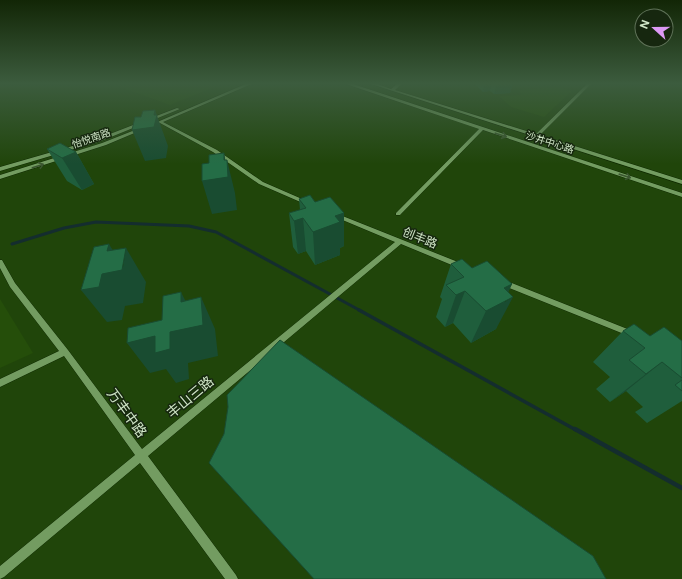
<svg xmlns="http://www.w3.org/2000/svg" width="682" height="579" viewBox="0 0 682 579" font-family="'Public Sans','Noto Sans SC',sans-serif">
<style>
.built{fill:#254e0a}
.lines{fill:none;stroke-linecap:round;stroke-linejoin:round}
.stream-far2{stroke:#142d2e;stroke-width:3}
.stream-far1{stroke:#142d2e;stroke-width:3.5}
.stream{stroke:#142d2e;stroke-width:4.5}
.minor-casing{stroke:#0e2900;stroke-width:1}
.minor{fill:#739c61;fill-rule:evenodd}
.wall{fill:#1f5e3c}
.shaded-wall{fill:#194c31}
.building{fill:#246d46;stroke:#194c31}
.oneway{stroke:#3b5630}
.labels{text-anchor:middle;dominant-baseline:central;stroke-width:3;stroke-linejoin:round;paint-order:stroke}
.far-street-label{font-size:10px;fill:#d0e6c7;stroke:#16270f}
.street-label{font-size:12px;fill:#d0e6c7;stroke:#16270f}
.near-street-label{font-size:14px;fill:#d0e6c7;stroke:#16270f}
</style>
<rect width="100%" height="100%" fill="#20450a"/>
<g class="built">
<polygon points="109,83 224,83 170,105"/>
<polygon points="557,87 572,91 544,117 511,107 499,96 522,95 518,90"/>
<polygon points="0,299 33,353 0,368"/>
</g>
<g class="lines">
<polyline class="stream-far2" points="12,244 64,228 96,222 189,226 216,232 361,311"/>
<polyline class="stream-far1" points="359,310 576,430"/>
<polyline class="stream" points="575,429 682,488"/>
<g class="minor-casing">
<g id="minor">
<polygon points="248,83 254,83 163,122 217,150 263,182 309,202 309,204 305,204 259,184 213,152 160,123 157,124 155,123"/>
<polygon points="343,83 350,83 682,193 682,197 483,130 400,215 396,215 396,213 479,129"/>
<polygon points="368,83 375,83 391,89 398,83 403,83 395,90 536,134 588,83 592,83 540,135 682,180 682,184"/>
<polygon points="177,108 180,109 101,141 0,171 0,167 97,139"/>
<polygon points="140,128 144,129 106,145 0,179 0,175 102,143"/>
<polygon points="335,213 463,264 464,266 461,268 459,268 401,244 148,456 236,575 238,579 225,579 140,463 4,577 0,579 0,566 135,455 64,356 0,387 0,379 59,351 10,287 0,268 0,260 2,260 15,283 68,350 142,449 395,242 333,216 332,215"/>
<polygon points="504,280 635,332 636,334 635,336 632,337 629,336 502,285 501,283"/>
</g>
</g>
<use href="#minor" class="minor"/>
</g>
<g class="wall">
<polygon points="474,83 513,83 510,93 494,94 490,91 483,92"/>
<polygon points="47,149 76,152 94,184 82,190 67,181"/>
<polygon points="299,199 315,202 344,213 344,246 340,248 340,255 315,265 306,251 298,254 293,247 289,213 300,210"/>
<polygon points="451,264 472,268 512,284 508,292 496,329 471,343 453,323 445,327 436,317 442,299 440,297"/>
<polygon points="623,331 650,336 682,341 682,401 647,423 635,412 643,407 626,391 610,402 596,389 610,377 593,362"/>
<polygon points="228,407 606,579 314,579 209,463 224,434"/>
</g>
<g class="shaded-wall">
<polygon points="485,83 492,83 490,91 483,92"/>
<polygon points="497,83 513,83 510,93 494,94"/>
<polygon points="155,110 168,146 166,158 145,161 132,130 154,115"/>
<polygon points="76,152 94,184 82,190 62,158"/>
<polygon points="224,153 227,168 227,160 235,193 237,210 212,214 202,181 224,160"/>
<polygon points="344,213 344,246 340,248 340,255 315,265 313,232 335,216"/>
<polygon points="303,218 306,251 298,254 294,221"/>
<polygon points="109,244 123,267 126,248 146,282 143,303 125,306 122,320 107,322 81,290 107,251"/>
<polygon points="512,284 503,303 513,297 496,329 471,343 486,311 504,288"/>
<polygon points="465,291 453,323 445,327 456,295"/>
<polygon points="181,292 197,324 201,297 215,329 218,356 188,363 189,379 176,383 166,369 150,373 127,343 170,332"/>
<polygon points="662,362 626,391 610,402 646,374"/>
</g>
<g class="building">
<polygon points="155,110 154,115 157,115 154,127 132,130 135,117 141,117 143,111"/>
<polygon points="60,143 76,152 62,158 47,149"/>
<polygon points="224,153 224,160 227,160 228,177 202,181 202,164 209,163 209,155"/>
<polygon points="310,195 315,202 330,197 344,213 335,216 340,222 313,232 303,218 294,221 289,213 306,208 299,199"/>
<polygon points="109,244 107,251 126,248 122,270 102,274 99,287 81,290 94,247"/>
<polygon points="462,259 472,268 487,261 512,284 504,288 513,297 486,311 465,291 456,295 446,285 464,277 451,264"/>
<polygon points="181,292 181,302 201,297 203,325 170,332 170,349 155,353 155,336 127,343 128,328 162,320 163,296"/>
<polygon points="634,324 650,336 664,327 682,341 682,378 662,362 646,374 629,360 645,348 623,331"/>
<polygon points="280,340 593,556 606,579 314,579 209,463 224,434 228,407 227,395"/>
<polygon points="682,380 682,391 675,385"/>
</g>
<defs><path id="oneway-shaft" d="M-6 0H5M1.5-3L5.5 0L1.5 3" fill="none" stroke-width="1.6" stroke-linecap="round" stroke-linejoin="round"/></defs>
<g class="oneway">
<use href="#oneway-shaft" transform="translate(501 135) rotate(18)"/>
<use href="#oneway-shaft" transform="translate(38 166) rotate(-18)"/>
<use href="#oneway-shaft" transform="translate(625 176) rotate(18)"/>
</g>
<linearGradient id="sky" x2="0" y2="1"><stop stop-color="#122606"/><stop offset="0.51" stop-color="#3c5c3e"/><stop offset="1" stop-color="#3c5c3e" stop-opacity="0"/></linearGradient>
<rect width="682" height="164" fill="url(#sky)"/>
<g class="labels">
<g class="far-street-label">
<text transform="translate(91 138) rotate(-19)">怡悦南路</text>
<text transform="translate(550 142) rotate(18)">沙井中心路</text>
</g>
<g class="street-label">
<text transform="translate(420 238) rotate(22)">创丰路</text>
</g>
<g class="near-street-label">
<text transform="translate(190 397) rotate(-40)">丰山三路</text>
<text transform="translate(127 413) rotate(54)">万丰中路</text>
</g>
</g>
<g transform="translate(654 28) rotate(291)"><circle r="19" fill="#16270f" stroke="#607359"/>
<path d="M0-3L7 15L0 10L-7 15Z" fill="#dc99f5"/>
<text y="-6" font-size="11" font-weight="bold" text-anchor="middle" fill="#d0e6c7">N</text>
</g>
</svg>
